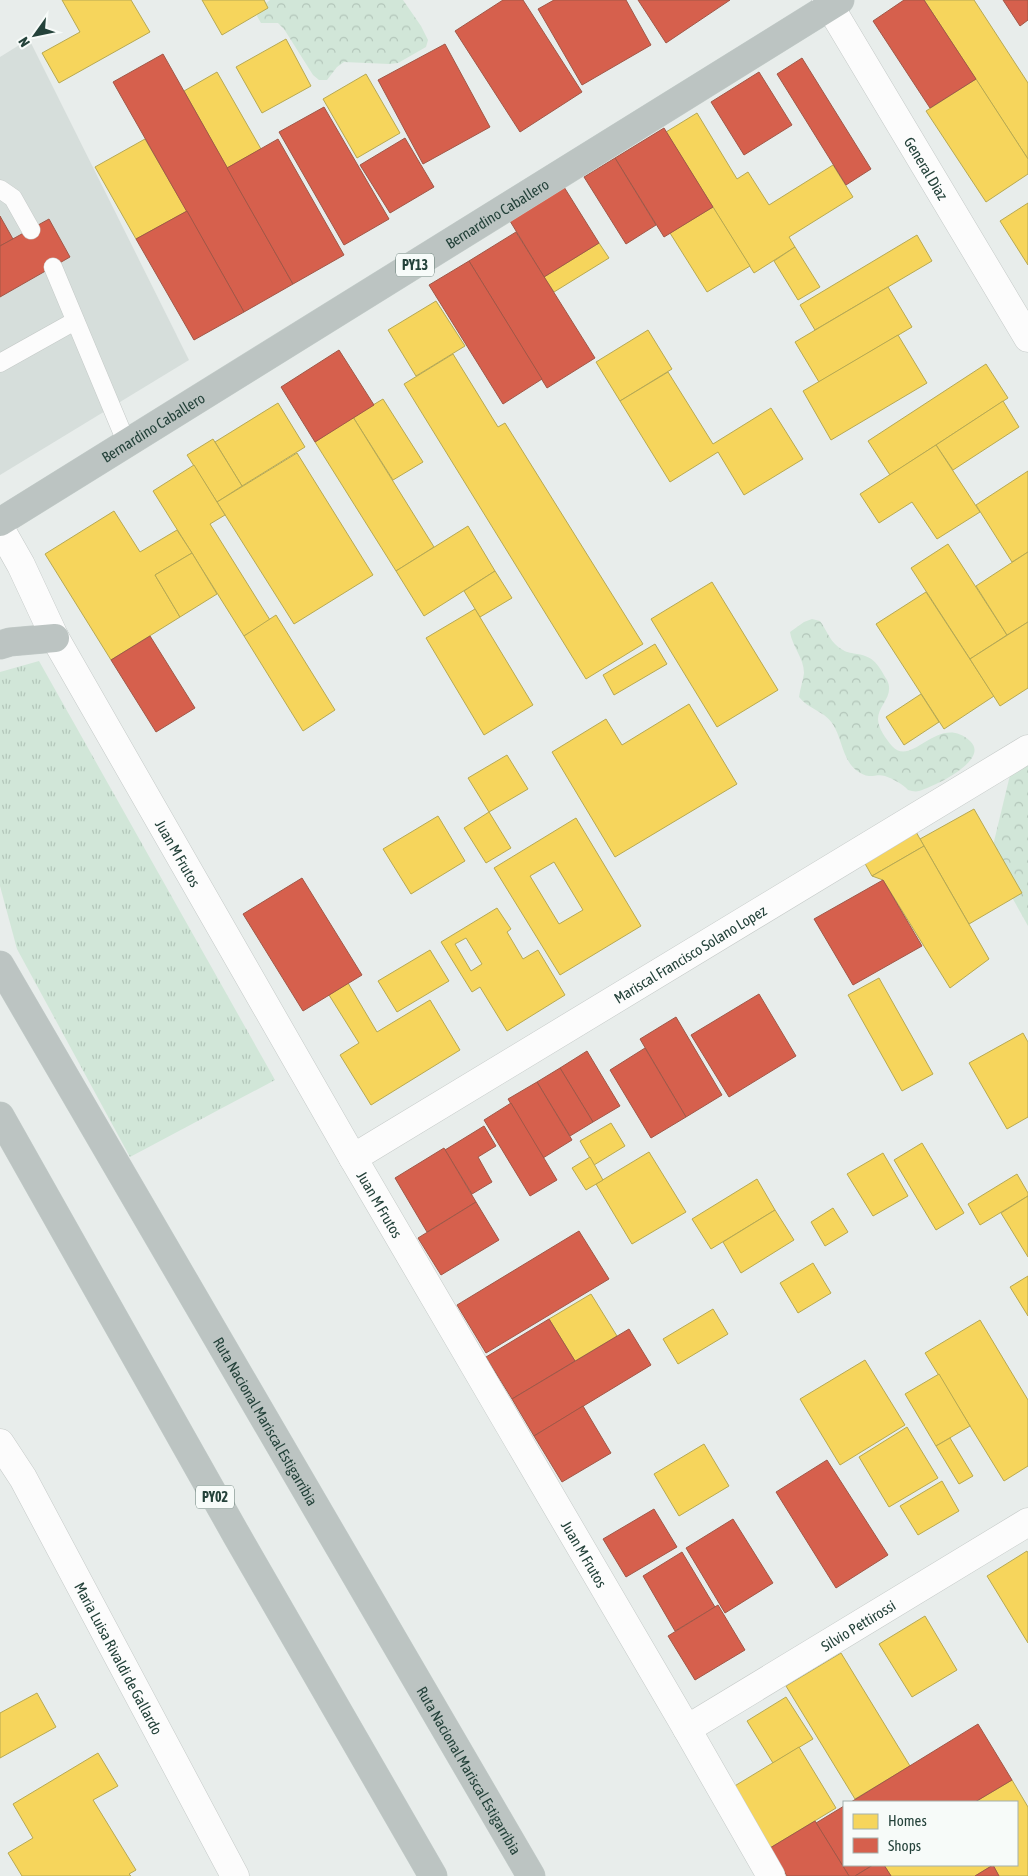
<svg xmlns="http://www.w3.org/2000/svg" width="1028" height="1876" viewBox="0 0 1028 1876" font-family="'Asap Condensed',sans-serif">
<style>
.built{fill:#d6dedb}
.grass{fill:url(#grass-tufts)}
.forest{fill:url(#forest-crowns)}
.homes{fill:#f6d55c;stroke:#b7a952;fill-rule:evenodd}
.shops{fill:#d6604d;stroke:#a15747}
.lines{fill:none;stroke-linecap:round;stroke-linejoin:round}
.lane-casing{stroke:#c5cac8;stroke-width:19}
.street-casing{stroke:#c5cac8;stroke-width:29}
.highway-casing{stroke:#c3ccc9;stroke-width:29}
.lane{stroke:#fcfcfc;stroke-width:18}
.street{stroke:#fcfcfc;stroke-width:28}
.highway{stroke:#bcc4c2;stroke-width:28}
.labels{text-anchor:middle;dominant-baseline:central;stroke-width:5;stroke-linejoin:round;paint-order:stroke}
.shield{fill:#f7fbf9;stroke:#637a73;stroke-width:1}
.shield-label{font-size:14px;font-weight:bold;fill:#24423a}
.street-label{font-size:15px;fill:#24423a;stroke:#f7fbf9}
</style>
<defs>
<pattern id="grass-tufts" width="24" height="20" patternUnits="userSpaceOnUse" patternTransform="scale(1.25)"><rect width="24" height="20" fill="#d1e6d8"/><path d="M3 7l-1-3M5 7V3M7 7l1-3M15 17l-1-3M17 17v-4M19 17l1-3" fill="none" stroke="#b3c6ba"/></pattern>
<pattern id="forest-crowns" width="20" height="18" patternUnits="userSpaceOnUse" patternTransform="scale(1.25)"><rect width="20" height="18" fill="#d1e6d8"/><path d="M2 6a3 3 0 1 1 6 0M12 15a3 3 0 1 1 6 0" fill="none" stroke="#b3c6ba"/></pattern>
</defs>
<rect width="100%" height="100%" fill="#e8edeb"/>
<polygon class="built" points="29,39 189,360 0,475 0,57"/>
<polygon class="grass" points="39,661 275,1080 130,1157 17,949 0,886 0,672"/>
<g class="forest">
<polygon points="270,0 403,0 421,26 428,40 426,47 398,63 389,64 344,62 337,67 327,80 319,80 313,75 284,29 278,23 261,23 257,16 260,8"/>
<path d="M812,619L820,621C828,632 830,643 843,650C847,653 853,653 857,654C875,657 878,665 887,680C895,696 878,705 878,719C878,728 886,739 892,746C912,769 938,712 970,741C991,760 933,787 919,791C915,792 912,791 908,790C903,784 893,779 885,776C874,773 870,781 856,770C842,759 842,737 832,723C824,711 808,709 799,697C800,689 803,681 804,673C804,658 792,646 790,632L804,622Z"/>
<polygon points="1028,762 1028,926 990,858 1011,771"/>
</g>
<g class="homes">
<polygon points="62,0 131,0 150,32 59,83 42,53 80,32"/>
<polygon points="202,0 264,0 268,8 222,35"/>
<polygon points="924,0 974,0 1028,83 1028,159"/>
<polygon points="286,39 311,86 262,113 236,67"/>
<polygon points="217,72 261,149 227,168 184,91"/>
<polygon points="366,74 400,133 357,158 323,99"/>
<polygon points="976,79 1028,159 1028,174 986,202 926,111"/>
<polygon points="697,113 737,179 748,172 769,205 833,165 853,197 789,237 795,247 754,273 666,132"/>
<polygon points="145,139 187,211 136,239 95,167"/>
<polygon points="1028,203 1028,265 1000,221"/>
<polygon points="713,207 750,266 707,292 670,233"/>
<polygon points="917,235 932,261 815,330 800,305"/>
<polygon points="599,243 609,258 554,292 544,277"/>
<polygon points="795,247 820,287 798,300 774,261"/>
<polygon points="888,287 912,327 819,382 795,342"/>
<polygon points="436,301 465,346 416,376 388,330"/>
<polygon points="648,330 672,369 620,401 596,362"/>
<polygon points="898,335 927,383 831,440 803,391"/>
<polygon points="453,354 498,427 505,423 643,644 586,679 404,384"/>
<polygon points="986,364 1008,398 890,475 868,441"/>
<polygon points="668,372 713,444 771,408 803,459 744,495 718,452 670,482 620,401"/>
<polygon points="383,399 423,462 393,480 353,417"/>
<polygon points="1003,401 1019,427 953,470 936,445"/>
<polygon points="278,403 305,447 242,486 215,442"/>
<polygon points="353,417 434,547 396,571 315,442"/>
<polygon points="213,439 242,486 217,502 187,455"/>
<polygon points="936,445 980,512 937,539 912,502 879,523 860,494"/>
<polygon points="297,453 373,575 294,624 217,502"/>
<polygon points="194,465 225,515 210,524 270,620 244,636 153,491"/>
<polygon points="1028,471 1028,552 1012,562 976,505"/>
<polygon points="114,511 140,552 177,530 192,553 155,575 180,617 111,660 45,554"/>
<polygon points="468,526 495,571 424,616 396,571"/>
<polygon points="948,544 1007,635 970,659 911,568"/>
<polygon points="1028,552 1028,622 1007,635 976,586"/>
<polygon points="192,553 217,594 180,617 155,575"/>
<polygon points="495,571 512,598 480,617 464,591"/>
<polygon points="712,582 778,690 717,727 651,619"/>
<polygon points="926,592 994,696 944,729 876,624"/>
<polygon points="475,609 533,705 484,735 426,638"/>
<polygon points="276,615 335,710 303,731 244,636"/>
<polygon points="1028,622 1028,688 1000,706 970,659"/>
<polygon points="655,644 667,664 614,695 603,675"/>
<polygon points="921,694 939,722 904,745 886,717"/>
<polygon points="689,704 737,784 615,857 552,752 606,719 622,745"/>
<polygon points="507,755 528,789 489,812 468,778"/>
<polygon points="974,809 1022,893 969,924 920,839"/>
<polygon points="489,812 511,848 486,863 464,828"/>
<polygon points="438,816 465,861 411,894 383,849"/>
<path d="M576,818L641,926L560,975L494,868ZM554,862L583,910L559,924L530,876Z"/>
<polygon points="915,830 924,846 872,876 863,860"/>
<polygon points="924,846 989,959 950,988 883,880 872,876"/>
<path d="M497,908L511,929L507,932L523,959L538,950L565,995L507,1031L480,987L472,992L441,942ZM466,938L482,964L471,971L455,944Z"/>
<polygon points="430,950 449,981 397,1012 378,981"/>
<polygon points="879,978 933,1074 902,1091 848,995"/>
<polygon points="348,983 377,1032 430,1000 460,1050 371,1105 340,1055 359,1043 329,995"/>
<polygon points="1023,1033 1028,1042 1028,1117 1007,1129 969,1063"/>
<polygon points="611,1123 625,1146 594,1165 580,1141"/>
<polygon points="922,1143 964,1213 936,1230 894,1160"/>
<polygon points="649,1152 686,1212 632,1244 596,1184"/>
<polygon points="883,1153 908,1196 873,1216 847,1174"/>
<polygon points="590,1157 603,1180 586,1190 572,1168"/>
<polygon points="1017,1174 1028,1193 1028,1196 980,1225 968,1204"/>
<polygon points="757,1179 775,1210 711,1249 692,1219"/>
<polygon points="1028,1196 1028,1257 1001,1213"/>
<polygon points="833,1208 848,1232 825,1246 811,1222"/>
<polygon points="775,1210 794,1240 741,1273 723,1242"/>
<polygon points="813,1263 831,1293 798,1313 780,1283"/>
<polygon points="1028,1276 1028,1316 1010,1287"/>
<polygon points="591,1294 617,1336 575,1361 549,1319"/>
<polygon points="713,1309 728,1334 678,1364 663,1339"/>
<polygon points="980,1320 1028,1400 1028,1466 1004,1481 925,1353"/>
<polygon points="865,1360 905,1425 840,1465 800,1399"/>
<polygon points="939,1374 970,1426 936,1446 905,1394"/>
<polygon points="907,1427 938,1478 889,1507 859,1457"/>
<polygon points="950,1438 973,1476 959,1484 936,1446"/>
<polygon points="704,1444 729,1486 679,1516 654,1474"/>
<polygon points="942,1481 959,1511 918,1535 900,1506"/>
<polygon points="1027,1551 1028,1553 1028,1643 987,1576"/>
<polygon points="925,1616 957,1670 912,1697 879,1644"/>
<polygon points="841,1653 910,1766 855,1799 786,1686"/>
<polygon points="37,1693 56,1727 0,1758 0,1713"/>
<polygon points="786,1697 813,1739 773,1763 747,1721"/>
<polygon points="799,1747 836,1808 770,1848 733,1787"/>
<polygon points="98,1753 118,1786 93,1800 136,1870 129,1874 131,1876 22,1876 8,1853 33,1838 13,1804"/>
<polygon points="1012,1780 1028,1807 1028,1876 999,1876 993,1865 975,1876 891,1876 884,1865 1017,1865 1017,1802 975,1802"/>
</g>
<g class="shops">
<polygon points="503,0 523,0 582,92 520,132 455,31"/>
<polygon points="554,0 626,0 651,45 582,85 538,9"/>
<polygon points="638,0 730,0 666,43"/>
<polygon points="904,0 924,0 976,79 930,108 873,21"/>
<polygon points="1003,0 1028,0 1028,20 1020,26"/>
<polygon points="445,44 490,127 423,164 378,80"/>
<polygon points="163,54 293,284 244,312 113,82"/>
<polygon points="802,58 871,169 846,185 777,74"/>
<polygon points="759,72 792,125 744,155 711,102"/>
<polygon points="324,107 389,219 344,245 279,132"/>
<polygon points="664,128 713,207 664,237 615,158"/>
<polygon points="405,138 434,187 390,213 360,165"/>
<polygon points="278,139 344,255 293,284 227,168"/>
<polygon points="615,158 656,225 626,244 584,177"/>
<polygon points="564,187 599,243 544,277 510,221"/>
<polygon points="187,211 244,312 194,340 136,239"/>
<polygon points="0,216 13,239 0,246"/>
<polygon points="49,219 70,257 0,297 0,246"/>
<polygon points="516,232 595,358 547,388 469,261"/>
<polygon points="469,261 542,379 503,404 429,285"/>
<polygon points="339,350 374,405 315,442 281,387"/>
<polygon points="150,636 195,708 156,732 111,660"/>
<polygon points="302,878 362,975 303,1011 243,914"/>
<polygon points="883,880 922,946 853,985 814,919"/>
<polygon points="759,994 796,1056 729,1097 691,1035"/>
<polygon points="676,1017 722,1095 686,1117 640,1039"/>
<polygon points="645,1048 686,1117 651,1138 610,1070"/>
<polygon points="587,1051 620,1106 593,1122 560,1068"/>
<polygon points="560,1068 593,1122 570,1136 537,1082"/>
<polygon points="537,1082 572,1140 543,1158 508,1099"/>
<polygon points="511,1103 557,1180 530,1196 484,1120"/>
<polygon points="484,1126 496,1146 478,1157 492,1182 472,1194 445,1150"/>
<polygon points="444,1148 476,1202 427,1232 395,1178"/>
<polygon points="476,1202 499,1240 441,1275 418,1238"/>
<polygon points="579,1231 609,1279 486,1353 457,1305"/>
<polygon points="549,1319 575,1361 512,1399 486,1357"/>
<polygon points="629,1329 651,1365 534,1436 512,1399"/>
<polygon points="583,1406 611,1453 562,1482 534,1436"/>
<polygon points="827,1460 888,1555 836,1588 776,1492"/>
<polygon points="654,1509 677,1547 626,1577 603,1539"/>
<polygon points="733,1519 773,1583 725,1613 686,1548"/>
<polygon points="682,1552 715,1607 675,1631 643,1576"/>
<polygon points="718,1605 745,1650 695,1680 668,1636"/>
<polygon points="978,1724 1012,1780 975,1802 851,1802"/>
<polygon points="844,1806 844,1865 873,1865 855,1876 849,1876 816,1823"/>
<polygon points="815,1821 849,1876 787,1876 770,1848"/>
<polygon points="873,1865 884,1865 891,1876 855,1876"/>
<polygon points="993,1865 999,1876 975,1876"/>
</g>
<g class="lines">
<g class="lane-casing">
<g id="lane">
<polyline points="0,189 13,198 31,230"/>
<polyline points="53,267 127,444"/>
<polyline points="0,363 75,321"/>
</g>
</g>
<g class="street-casing">
<g id="street">
<path id="s1" d="M826,0L1028,338"/>
<path id="s2" d="M0,528L21,565L55,638L353,1158L687,1729L771,1876"/>
<path id="s3" d="M353,1158L1028,749"/>
<path id="s4" d="M0,1443L23,1478L235,1876"/>
<path id="s5" d="M687,1729L1028,1522"/>
</g>
</g>
<g class="highway-casing">
<g id="highway">
<path id="s6" d="M0,522L840,0"/>
<polyline points="0,645 10,642 55,638"/>
<path id="s7" d="M0,965L531,1876"/>
<polyline points="0,1116 237,1536 433,1876"/>
</g>
</g>
<use href="#lane" class="lane"/>
<use href="#street" class="street"/>
<use href="#highway" class="highway"/>
</g>
<g class="labels">
<g class="shield">
<rect x="396" y="253.5" width="38" height="23" rx="4"/>
<rect x="196" y="1485.5" width="38" height="23" rx="4"/>
</g>
<g class="shield-label">
<text x="415" y="265">PY13</text>
<text x="215" y="1497">PY02</text>
</g>
<g class="street-label">
<text stroke="none"><textPath href="#s1" startOffset="196">General Diaz</textPath></text>
<text stroke="none"><textPath href="#s6" startOffset="585">Bernardino Caballero</textPath></text>
<text stroke="none"><textPath href="#s6" startOffset="180">Bernardino Caballero</textPath></text>
<text stroke="none"><textPath href="#s2" startOffset="371">Juan M Frutos</textPath></text>
<text stroke="none"><textPath href="#s3" startOffset="394">Mariscal Francisco Solano Lopez</textPath></text>
<text stroke="none"><textPath href="#s2" startOffset="776">Juan M Frutos</textPath></text>
<text stroke="none"><textPath href="#s7" startOffset="528">Ruta Nacional Mariscal Estigarribia</textPath></text>
<text stroke="none"><textPath href="#s2" startOffset="1181">Juan M Frutos</textPath></text>
<text stroke="none"><textPath href="#s5" startOffset="200">Silvio Pettirossi</textPath></text>
<text stroke="none"><textPath href="#s4" startOffset="246">Maria Luisa Rivaldi de Gallardo</textPath></text>
<text stroke="none"><textPath href="#s7" startOffset="932">Ruta Nacional Mariscal Estigarribia</textPath></text>
</g>
</g>
<rect x="843" y="1801" width="175" height="65" fill="#f7fbf9" stroke="#a3b1ad"/>
<rect x="853" y="1814" width="25" height="15" fill="#f6d55c" stroke="#a3b1ad"/>
<text x="888" y="1826" font-size="15" fill="#24423a">Homes</text>
<rect x="853" y="1838" width="25" height="15" fill="#d6604d" stroke="#a3b1ad"/>
<text x="888" y="1851" font-size="15" fill="#24423a">Shops</text>
<g transform="translate(35 35) rotate(237)" stroke="#f7fbf9" stroke-width="4" paint-order="stroke">
<path d="M0-4L9 19L0 12L-9 19Z" fill="#24423a"/>
<text y="-8" font-size="14" font-weight="bold" text-anchor="middle" fill="#24423a">N</text>
</g>
</svg>
